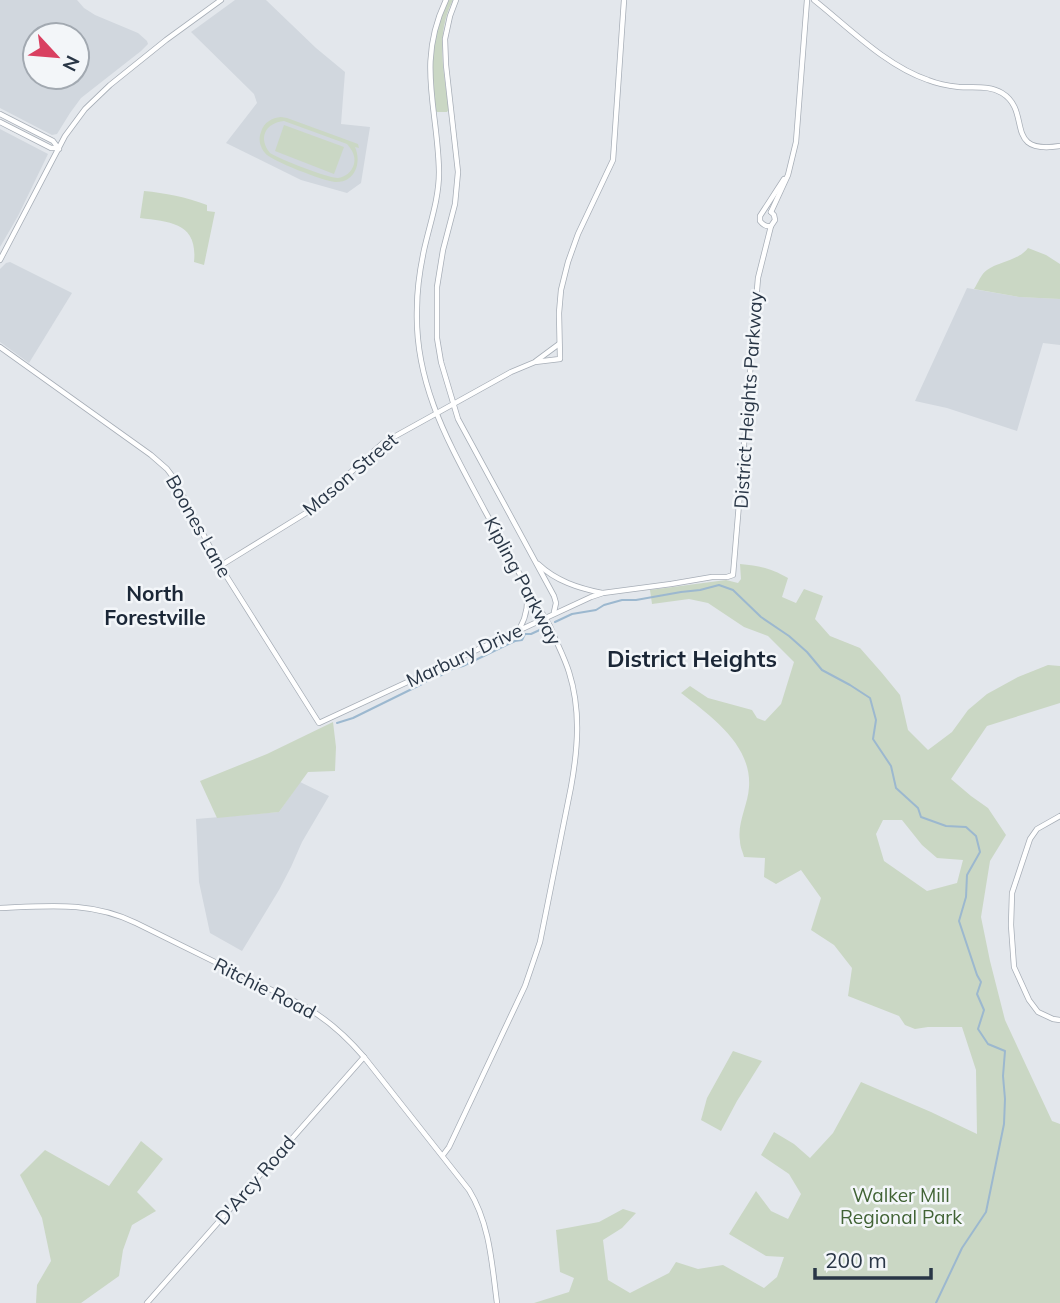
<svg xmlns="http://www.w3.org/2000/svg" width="1060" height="1303" viewBox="0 0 1060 1303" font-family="Mulish,sans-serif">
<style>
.built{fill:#d1d7de;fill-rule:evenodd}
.green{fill:#cad7c4;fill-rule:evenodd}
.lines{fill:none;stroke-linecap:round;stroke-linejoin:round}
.stream{stroke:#9cb8cf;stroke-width:2}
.secondary-casing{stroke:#a7aeb7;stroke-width:6}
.secondary{stroke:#fff;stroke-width:4.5}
.labels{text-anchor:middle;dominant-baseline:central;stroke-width:5;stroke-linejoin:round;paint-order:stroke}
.street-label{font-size:19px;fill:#293646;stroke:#f3f6f9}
.park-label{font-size:19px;fill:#416335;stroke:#f3f6f9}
.neighbourhood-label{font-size:21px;font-weight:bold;fill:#1b2737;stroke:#f3f6f9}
.quarter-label{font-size:23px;font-weight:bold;fill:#1b2737;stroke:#f3f6f9}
</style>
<rect width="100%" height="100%" fill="#e3e7ec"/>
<g class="built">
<path d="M0,0H77L84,8L95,15L138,33L147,41L148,44L141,51L81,98L70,113L57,134L52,135L0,108ZM35,35H77V77H35Z"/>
<polygon points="235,0 266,0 316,48 345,72 341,124 370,127 361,183 347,193 301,180 226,143 257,103 254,94 191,32"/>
<polygon points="0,129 48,154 18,216 0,247"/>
<polygon points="10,262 72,293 29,363 0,342 0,269 6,263"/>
<polygon points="967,288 1019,297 1060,299 1060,345 1043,343 1017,431 947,408 915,401"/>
<polygon points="300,782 329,796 302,842 291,867 279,890 242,951 210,933 199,882 196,819 279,812"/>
</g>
<g class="green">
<path d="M447,0H453C435,34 444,73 449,109L447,112H437L435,110C429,67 430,40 447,0Z"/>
<path d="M281,117L287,118L358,144L359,148L355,147C362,163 355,183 335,182C324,181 271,161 265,153C260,147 258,139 261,132C264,122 272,118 281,117ZM284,121L347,144C352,150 356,156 354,164C352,172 345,177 338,178C328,178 279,159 270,153C258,138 265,123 284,121Z"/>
<polygon points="284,125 344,147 334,174 275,151"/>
<path d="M144,191C165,193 186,197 207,205V211L215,212L204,265L194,262C198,223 171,222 140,218Z"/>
<path d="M1028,248L1046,255L1060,264V299L1019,297L974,289C978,283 981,274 987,270C1000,261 1018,261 1028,248Z"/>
<path d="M740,564C760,566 770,568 788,578L782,597L796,603L804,589L823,596L815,619L830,636L860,648L882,673L900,695L908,730L928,750L952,732L968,710L987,694L1018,677L1048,665L1060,666V703L987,726L951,779L971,796L988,808L1006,835L990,861L981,917L990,961L1005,1020L1052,1121L1060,1124V1303H534L569,1292L574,1278L560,1272L556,1230L599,1222L623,1209L636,1213L622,1228L603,1240L608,1280L630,1293L669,1273L676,1262L698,1269L723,1265L764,1288L777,1277L784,1257L766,1256L729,1234L756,1191L771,1211L788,1219L801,1194L789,1174L761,1155L774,1132L794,1144L810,1158L833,1133L861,1082L931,1112L977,1134L976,1070L962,1027H928L915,1029L905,1025L899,1016L848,996L852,968L834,945L811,930L821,898L801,870L776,884L764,877L765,858L744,857C743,852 740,847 740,841C737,823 748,805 749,787C752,745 711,716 681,693L690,686L708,698L752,710L757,718L765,721L781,704L794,662L768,636L744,627L708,603L689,599L652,604L650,590L726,580L738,583L741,579ZM883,820H902L922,845L937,858L963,860L957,883L927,891L884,861L876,834Z"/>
<polygon points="333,722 336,747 335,771 308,772 279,812 217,818 200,781 267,754"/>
<polygon points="733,1051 762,1061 737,1101 721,1131 701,1120 707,1098"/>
<polygon points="141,1141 163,1159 137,1192 156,1211 132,1225 123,1250 119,1276 81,1303 36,1303 37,1285 51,1261 42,1218 20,1175 45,1150 109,1186"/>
</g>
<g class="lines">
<g class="stream">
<polyline points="555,622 572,614 596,610 604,605 622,600 636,600 681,592 700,590 719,585 733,590 761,617 789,636 807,652 822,670 850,685 870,698 876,720 873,739 891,766 896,788 918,808 921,817 946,826 966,827 976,836 980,852 967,875 966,897 959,921 977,975 981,982 977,994 984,1010 978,1029 988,1044 1005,1051 1003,1076 1005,1099 1004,1124 986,1212 962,1248 936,1303"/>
<polyline points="337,723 353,718 422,684 434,677 442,675 449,670 463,666 515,641 522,640 525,634 531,634 544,628"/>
</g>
<g class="secondary-casing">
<g id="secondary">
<polyline points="456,0 450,16 445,39 446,65 458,172 455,204 443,250 437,287 437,338 441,362 458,419 554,596 556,603 554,612"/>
<path d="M814,0C848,27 886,66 928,80C938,84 949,86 959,87C974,88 989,85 1002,93C1033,112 1002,155 1060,146"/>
<polyline points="0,114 53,141 59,149"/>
<polyline points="0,122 51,148 58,148"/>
<polyline points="771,212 788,175 796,142 807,0"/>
<path d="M771,226C766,227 763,225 760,221V216L784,179"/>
<polyline points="0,260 65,136 85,109 110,85 166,40 221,0"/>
<polyline points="0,347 151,455 167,469 173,477 220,566 319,723 591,597 603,593 671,584 712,577 727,577 733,575 758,278 771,226 775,220 774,215 771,212"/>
<polyline points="536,361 559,344"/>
<path d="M538,564C556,581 578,588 602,593"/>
<polyline points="220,566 306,513 383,443 511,372 535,362 560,359 559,313 561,290 568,262 578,234 613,160 624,0"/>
<path d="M520,628C527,615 529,603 526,589"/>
<polyline points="1060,816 1037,829 1030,839 1012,893 1011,925 1014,967 1029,1000 1038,1012 1053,1019 1060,1020"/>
<path d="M0,908C48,906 91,901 136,923L302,1005C326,1018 346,1036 364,1057L469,1190C490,1224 492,1265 497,1303"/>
<path d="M443,1155L449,1147L525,986L540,942L571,787C578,748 581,710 569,672C564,656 556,642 550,626C527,589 506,549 485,511C450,445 414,385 417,308C417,288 420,269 424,250C430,223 439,199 439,172C438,108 416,63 446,0"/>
<polyline points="147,1303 364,1057"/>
</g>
</g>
<use href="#secondary" class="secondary"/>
</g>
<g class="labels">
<g class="street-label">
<text transform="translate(748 400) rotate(-86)">District Heights Parkway</text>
<text transform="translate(350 474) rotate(-40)">Mason Street</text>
<text transform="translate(199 526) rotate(61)">Boones Lane</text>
<text transform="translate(523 581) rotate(62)">Kipling Parkway</text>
<text transform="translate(464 655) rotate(-25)">Marbury Drive</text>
<text transform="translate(265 988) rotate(27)">Ritchie Road</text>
<text transform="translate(255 1180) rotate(-49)">D'Arcy Road</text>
</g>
<g class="park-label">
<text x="901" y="1195">Walker Mill<tspan x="901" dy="22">Regional Park</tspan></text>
</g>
<g class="neighbourhood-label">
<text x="155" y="593">North<tspan x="155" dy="24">Forestville</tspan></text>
</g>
<g class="quarter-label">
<text x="692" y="658">District Heights</text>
</g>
</g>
<g transform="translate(56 56) rotate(116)"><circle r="33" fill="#f3f6f9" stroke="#a2a9b1" stroke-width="2"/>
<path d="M0-5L12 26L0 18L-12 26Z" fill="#d94061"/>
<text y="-10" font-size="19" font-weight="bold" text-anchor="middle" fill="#293646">N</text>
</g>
<path d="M815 1268v10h116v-10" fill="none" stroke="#293646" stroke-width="3.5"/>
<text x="825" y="1268" font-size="21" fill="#293646" stroke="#f3f6f9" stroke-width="5" paint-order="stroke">200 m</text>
</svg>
